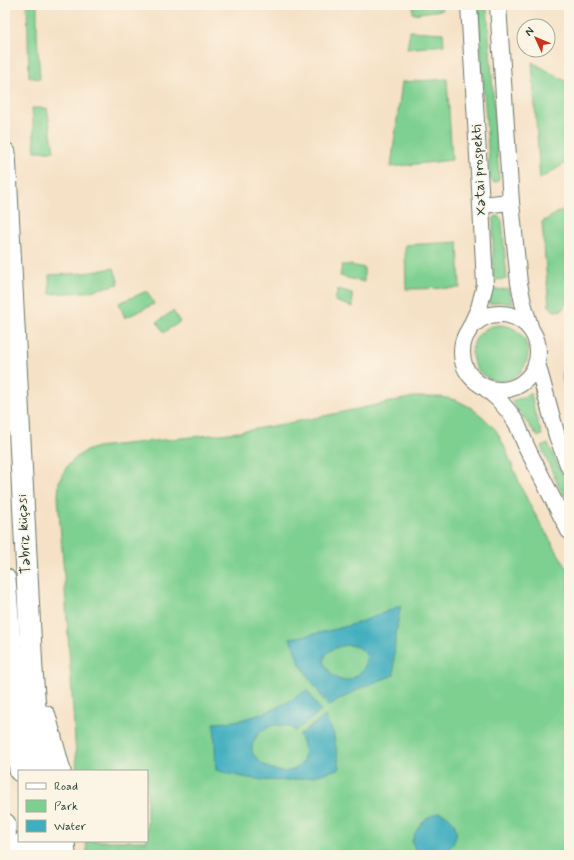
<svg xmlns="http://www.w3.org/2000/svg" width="574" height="860" viewBox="0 0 574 860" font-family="Mynerve,sans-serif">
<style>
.green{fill:#7ed091;stroke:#4e8662}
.water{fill:#41aebf;stroke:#30767a;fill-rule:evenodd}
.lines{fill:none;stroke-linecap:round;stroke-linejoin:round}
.minor-casing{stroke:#6a7667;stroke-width:18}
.major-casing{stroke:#6a7667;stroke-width:23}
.minor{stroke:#fff;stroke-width:16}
.major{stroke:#fff;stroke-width:21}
.labels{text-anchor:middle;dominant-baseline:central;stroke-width:3.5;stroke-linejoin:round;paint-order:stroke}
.street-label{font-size:14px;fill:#1f3d34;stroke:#fcf5e5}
</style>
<rect width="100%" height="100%" fill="#fcf5e5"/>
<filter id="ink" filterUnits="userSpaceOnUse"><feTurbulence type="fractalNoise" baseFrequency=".025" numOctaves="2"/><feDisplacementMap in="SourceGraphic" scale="8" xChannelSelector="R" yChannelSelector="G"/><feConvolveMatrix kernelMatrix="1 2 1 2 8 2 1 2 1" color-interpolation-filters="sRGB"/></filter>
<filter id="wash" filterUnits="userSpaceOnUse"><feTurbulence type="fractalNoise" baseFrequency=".012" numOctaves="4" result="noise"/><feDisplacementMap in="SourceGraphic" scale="16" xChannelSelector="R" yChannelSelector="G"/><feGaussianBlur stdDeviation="0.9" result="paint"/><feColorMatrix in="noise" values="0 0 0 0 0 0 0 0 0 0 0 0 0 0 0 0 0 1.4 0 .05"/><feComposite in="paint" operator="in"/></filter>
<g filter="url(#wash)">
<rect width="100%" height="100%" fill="#f5e1c6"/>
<g class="green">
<polygon points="27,5 37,5 37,35 40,79 29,77"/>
<polygon points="413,5 441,5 442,10 413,14"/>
<polygon points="478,5 487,5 499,178 497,182 493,182 490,178"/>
<polygon points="410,31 443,33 444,45 407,49"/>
<polygon points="532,62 569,83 569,161 540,179"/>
<polygon points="447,79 452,160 391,167 402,82"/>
<polygon points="32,108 47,108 54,151 35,151"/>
<polygon points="569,206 569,299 562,310 554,311 549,306 542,222"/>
<polygon points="496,216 500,217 502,221 507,279 493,280 493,219"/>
<polygon points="458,242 460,288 406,289 405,245"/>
<polygon points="342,265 351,265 364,268 364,282 340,276"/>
<polygon points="114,268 119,284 86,292 50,294 49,275 85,273"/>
<polygon points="338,289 352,293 353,307 335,301"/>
<polygon points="508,289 513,304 500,302 489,304 492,290"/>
<polygon points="147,291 154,304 125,318 119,303"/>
<polygon points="173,311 180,322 164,332 157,322"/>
<circle cx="500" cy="353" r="28"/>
<path d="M569,364V400C565,388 557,373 569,364Z"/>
<polygon points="531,393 535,414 542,435 538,437 511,401 524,397"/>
<polygon points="414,397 441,397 456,400 470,407 483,417 496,430 505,448 522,489 532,509 569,572 569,855 87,855 86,841 147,841 147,771 77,771 64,575 58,498 59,482 63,473 69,464 78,456 86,451 97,447 239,432 305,420"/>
<polygon points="548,444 569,489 569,505 561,491 541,447"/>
</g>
<g class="water">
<path d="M401,605C396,629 393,651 394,675L363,687L328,706L300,664L290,638C331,632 364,623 401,605ZM349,645C386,651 356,685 341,680C337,679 334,676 331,673C314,656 333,646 349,645Z"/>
<path d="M307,690L321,711L295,731C279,716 250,731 252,752C271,784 321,775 299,735L325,716L333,732L340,768C295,785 261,784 216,770L214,723C248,722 279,709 307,690Z"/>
<path d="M438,813C462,814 464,854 433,853C427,853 420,852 415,849L412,842C415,829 425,817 438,813Z"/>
</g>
</g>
<g filter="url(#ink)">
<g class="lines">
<g class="minor-casing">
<g id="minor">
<polyline points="498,5 511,202 519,283 523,303 531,330"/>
<polyline points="481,205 511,202"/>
<circle cx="500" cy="352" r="38"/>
<polyline points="468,332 479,308 485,285 481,205 469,5"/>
<polyline points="537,363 557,436 569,467"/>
<polyline points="483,386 498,399 510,413 517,424 527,448 569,531"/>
</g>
</g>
<g class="major-casing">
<g id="major">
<polyline points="5,153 32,670 40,771"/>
<polyline points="5,579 20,771"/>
<polyline points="45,716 60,771"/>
<polyline points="5,824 6,855"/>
<polyline points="25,841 26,855"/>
<polyline points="45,841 46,855"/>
<polyline points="64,841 65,855"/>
</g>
</g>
<use href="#minor" class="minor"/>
<use href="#major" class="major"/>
</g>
</g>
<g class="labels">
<g class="street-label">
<text transform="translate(479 170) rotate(-93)">Xətai prospekti</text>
<text transform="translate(24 534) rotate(-93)">Təbriz küçəsi</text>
</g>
</g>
<rect width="574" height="860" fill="none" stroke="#fcf5e5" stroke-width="20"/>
<rect x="18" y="770" width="130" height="72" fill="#fcf5e5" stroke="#a4ab9e"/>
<rect x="26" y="783" width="20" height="6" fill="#ffffff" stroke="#a4ab9e"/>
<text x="54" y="790" font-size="12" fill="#1f3d34">Road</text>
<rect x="26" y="800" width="20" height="12" fill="#7ed091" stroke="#a4ab9e"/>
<text x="54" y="810" font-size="12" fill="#1f3d34">Park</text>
<rect x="26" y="820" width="20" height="12" fill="#41aebf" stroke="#a4ab9e"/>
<text x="54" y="830" font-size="12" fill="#1f3d34">Water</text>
<g transform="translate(536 38) rotate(314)"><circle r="19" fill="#fcf5e5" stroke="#a4ab9e"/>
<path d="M0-3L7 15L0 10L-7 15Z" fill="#c8321e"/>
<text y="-6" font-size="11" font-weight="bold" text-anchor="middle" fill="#1f3d34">N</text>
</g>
</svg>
